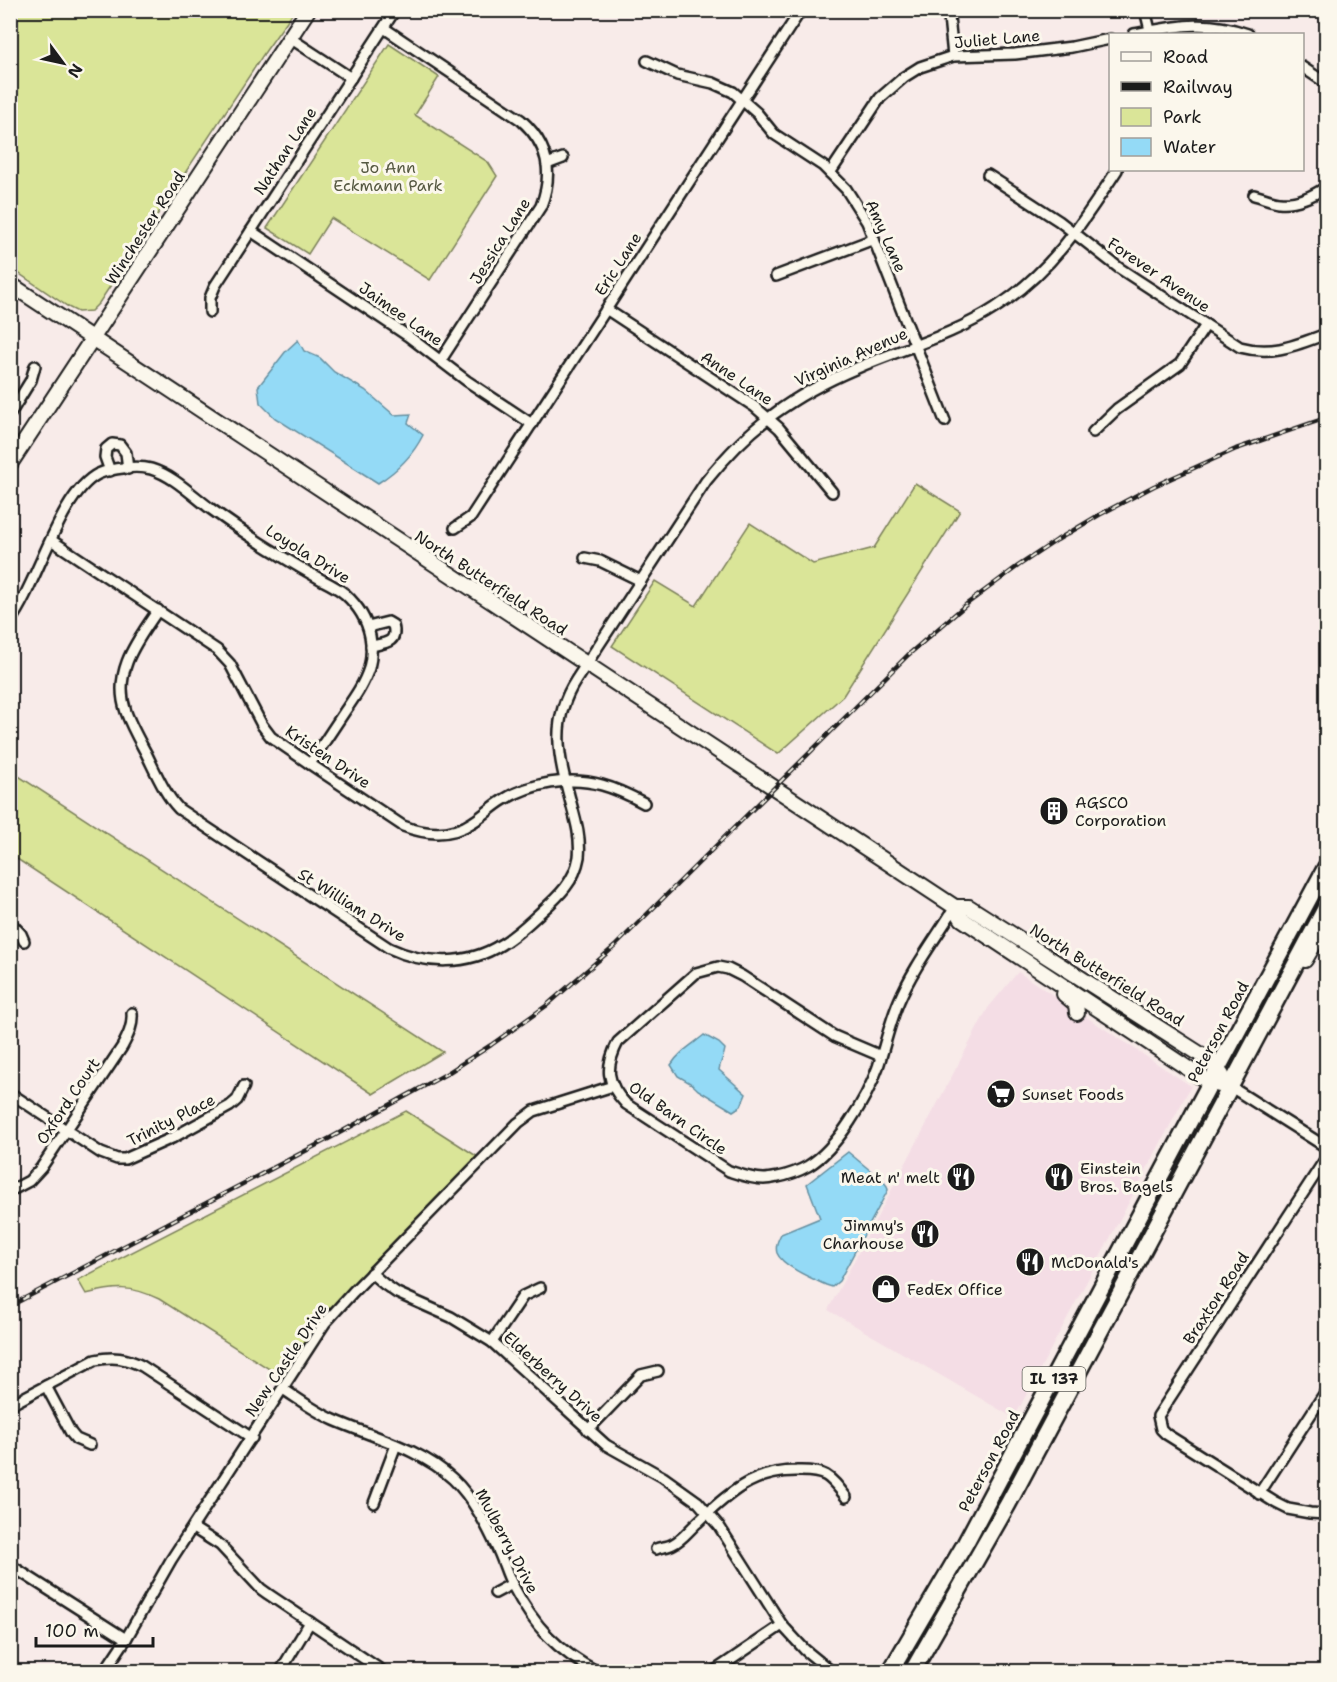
<svg xmlns="http://www.w3.org/2000/svg" width="1337" height="1682" viewBox="0 0 1337 1682" font-family="'Shantell Sans',sans-serif">
<style>
.built{fill:#f4dde5}
.green{fill:#dae598;stroke:#7b805a;stroke-width:1.5}
.water{fill:#94daf6;stroke:#648e9f;stroke-width:1.5}
.lines{fill:none;stroke-linecap:round;stroke-linejoin:round}
.minor-casing{stroke:#1c1c1c;stroke-width:14}
.secondary-casing{stroke:#1c1c1c;stroke-width:18}
.primary-casing{stroke:#1c1c1c;stroke-width:20}
.minor{stroke:#fbf7ec;stroke-width:9}
.secondary{stroke:#fbf7ec;stroke-width:14}
.primary{stroke:#fbf7ec;stroke-width:15}
.rail-casing{stroke:#1c1c1c;stroke-width:4.5}
.rail{stroke:#fbf7ec;stroke-width:2;stroke-dasharray:7;stroke-linecap:butt}
.labels{text-anchor:middle;dominant-baseline:central;stroke-width:6;stroke-linejoin:round;paint-order:stroke}
.shield{fill:#fbf7ec;stroke:#5f5e5a;stroke-width:1.5}
.shield-label{font-size:15px;font-weight:bold;fill:#1c1c1c}
.street-label{font-size:16px;fill:#1c1c1c;stroke:#fbf7ec}
.park-label{font-size:16px;fill:#555841;stroke:#fbf7ec}
.poi-label{font-size:16px;fill:#1c1c1c;stroke:#fbf7ec;text-anchor:start}
</style>
<rect width="100%" height="100%" fill="#f8ebe9"/>
<filter id="ink" filterUnits="userSpaceOnUse"><feTurbulence type="fractalNoise" baseFrequency=".0167" numOctaves="2"/><feDisplacementMap in="SourceGraphic" scale="12" xChannelSelector="R" yChannelSelector="G"/><feConvolveMatrix kernelMatrix="1 2 1 2 8 2 1 2 1" color-interpolation-filters="sRGB"/></filter>
<g filter="url(#ink)">
<polygon class="built" points="1018,972 1191,1086 1014,1418 828,1310 988,1008"/>
<g class="green">
<polygon points="10,11 294,11 265,52 99,303 91,311 78,312 70,308 11,268"/>
<polygon points="389,44 439,77 415,115 488,162 497,176 430,280 331,218 308,254 267,228"/>
<polygon points="915,483 960,511 843,696 778,754 612,646 655,581 696,606 750,523 813,564 874,548"/>
<polygon points="10,771 11,771 443,1052 373,1094 11,855"/>
<path d="M406,1111L478,1157L344,1296L285,1379L159,1299C130,1285 116,1287 86,1294L78,1280Z"/>
</g>
<g class="water">
<path d="M298,340L304,351L320,358L334,372L365,390L394,415L411,414L408,423L423,435C413,455 397,471 378,483L275,418L260,403L258,387L286,351Z"/>
<path d="M704,1035L719,1043L725,1049C724,1057 720,1062 719,1070L746,1094L741,1106L733,1111L698,1090L692,1084L678,1076L671,1065C679,1052 692,1045 704,1035Z"/>
<path d="M848,1152L883,1181L887,1186L888,1190L839,1281L832,1287L826,1285C813,1279 782,1266 777,1253C775,1246 778,1240 781,1234L820,1218L807,1184Z"/>
</g>
<g class="lines">
<g class="minor-casing">
<g id="minor">
<polyline points="949,10 949,17 953,56"/>
<polyline points="1145,10 1151,34"/>
<path d="M384,28L521,120C548,144 554,172 541,206L441,360"/>
<path d="M1134,34C1177,26 1205,19 1248,34"/>
<polyline points="290,38 351,78"/>
<polyline points="647,61 677,75 713,83 733,92 757,113 774,134 823,166 846,189 867,222 945,421"/>
<polyline points="1302,67 1326,83"/>
<polyline points="547,164 563,158"/>
<polyline points="830,173 880,98 904,77 920,67 953,56 1015,54 1072,47 1110,39"/>
<path d="M988,175L1059,221L1119,268L1240,347C1273,356 1296,345 1326,334"/>
<path d="M1254,195C1262,197 1271,201 1279,202C1295,204 1313,196 1326,187"/>
<polyline points="251,231 408,336 467,381 532,424"/>
<polyline points="776,276 874,239"/>
<polyline points="606,309 755,407 779,428 832,492"/>
<polyline points="210,312 210,298 215,286 395,10"/>
<polyline points="10,414 31,380 35,366"/>
<polyline points="1093,432 1117,409 1180,364 1206,325"/>
<polyline points="110,471 105,457 106,449 112,444 120,445 126,453 128,469"/>
<polyline points="455,528 471,517 801,10"/>
<path d="M51,540L217,650L230,664L262,725L271,737L310,764L403,826C427,835 451,837 473,822C484,815 493,806 503,800C531,783 570,776 602,785C617,789 631,796 644,803"/>
<polyline points="585,558 600,561 641,581"/>
<path d="M158,610C137,641 112,672 126,712C131,726 139,740 146,753C156,773 164,793 179,809L389,948C425,965 468,966 502,944C517,935 529,923 541,912C559,896 575,881 579,857C581,838 576,821 571,803C559,758 549,722 576,680L706,481C750,426 793,395 857,368C903,348 952,336 995,308C1050,273 1082,224 1117,170"/>
<path d="M10,621C37,585 60,493 98,474C111,468 138,465 151,469C174,476 192,495 211,509C232,524 253,539 275,552C290,562 306,571 322,580C330,584 338,588 345,594C357,605 367,620 370,636C372,647 372,657 369,668C364,684 354,698 345,711C333,729 321,747 310,764"/>
<path d="M368,627L388,622L393,625C398,643 385,643 371,646"/>
<polyline points="10,922 21,934 24,941"/>
<path d="M881,1056L834,1036L742,976L728,969L718,967L696,973L618,1042C605,1067 606,1083 626,1104L729,1171C741,1175 752,1179 764,1179C769,1179 773,1178 778,1177C788,1175 799,1171 808,1166C837,1149 867,1098 878,1067C885,1045 890,1022 899,1001C913,968 936,938 955,907"/>
<polyline points="1231,1087 1326,1147"/>
<polyline points="10,1093 101,1153 117,1159 125,1159 172,1138 230,1106 237,1100 244,1086"/>
<polyline points="1326,1158 1158,1416 1161,1429 1166,1434 1276,1503 1288,1509 1310,1513 1326,1514"/>
<path d="M10,1191L29,1181L41,1168L122,1047C128,1036 133,1026 132,1013"/>
<polyline points="371,1273 384,1284 397,1293 451,1317 492,1342 606,1445 663,1477 698,1502 719,1526 782,1625 805,1650 832,1672"/>
<polyline points="492,1342 523,1296 540,1288"/>
<polyline points="46,1386 71,1433 76,1439 90,1445"/>
<path d="M283,1389C300,1400 316,1412 334,1420C373,1437 421,1449 453,1479C473,1498 487,1526 499,1552C504,1563 507,1575 513,1586C534,1626 557,1651 598,1672"/>
<path d="M10,1405L95,1360C113,1356 126,1358 142,1366L252,1438"/>
<polyline points="588,1430 641,1375 658,1371"/>
<polyline points="1259,1494 1326,1391"/>
<polyline points="374,1503 396,1445"/>
<polyline points="193,1528 220,1545 261,1589 268,1594 384,1672"/>
<path d="M656,1549C661,1547 668,1547 673,1544C682,1540 690,1529 697,1523C728,1494 752,1471 796,1471C825,1470 829,1475 846,1497"/>
<polyline points="10,1565 126,1639"/>
<polyline points="495,1593 512,1584"/>
<polyline points="104,1672 126,1639 171,1560 325,1323 353,1292 518,1123 534,1111 613,1086"/>
<polyline points="280,1672 310,1622"/>
<polyline points="713,1672 782,1625"/>
</g>
</g>
<g class="secondary-casing">
<g id="secondary">
<polyline points="10,284 955,907 962,919 1210,1083 1231,1087"/>
<polyline points="10,464 308,10"/>
<polyline points="955,907 969,907 1211,1061 1222,1075"/>
<polyline points="1305,960 1326,924"/>
<polyline points="1064,994 1076,1004 1077,1013"/>
</g>
</g>
<g class="primary-casing">
<g id="primary">
<polyline points="890,1672 965,1544 1008,1463 1210,1083 1326,867"/>
<polyline points="912,1672 1008,1504 1326,907"/>
</g>
</g>
<use href="#minor" class="minor"/>
<use href="#secondary" class="secondary"/>
<use href="#primary" class="primary"/>
<g class="rail-casing">
<polyline id="rail" points="10,1306 332,1137 446,1074 491,1045 546,1006 615,946 908,655 968,603 1018,566 1057,540 1099,515 1154,486 1236,449 1326,418"/>
</g>
<use href="#rail" class="rail"/>
</g>
</g>
<defs>
<g id="building-disc" transform="scale(1.5)"><circle r="9.5" fill="#1c1c1c" stroke="#fbf7ec"/><path d="M-4-6H4V6H1V3H-1V6H-4ZM-2.5-4.3h1.7v1.8h-1.7ZM.8-4.3h1.7v1.8H.8ZM-2.5-1h1.7V.8h-1.7ZM.8-1h1.7V.8H.8Z" fill="#fff"/></g>
<g id="supermarket-disc" transform="scale(1.5)"><circle r="9.5" fill="#1c1c1c" stroke="#fbf7ec"/><path d="M-6-5.5h2.5l.6 2H6L4.5 2H-2.5L-4.4-4H-6ZM-1.5 3.2a1.3 1.3 0 1 0 .1 0ZM3 3.2a1.3 1.3 0 1 0 .1 0Z" fill="#fff"/></g>
<g id="restaurant-disc" transform="scale(1.5)"><circle r="9.5" fill="#1c1c1c" stroke="#fbf7ec"/><path d="M-5-6h1v4h1v-4h1v4h1v-4h1v5L-1.5 .5V6h-2V.5L-5-1ZM5-6V6H3V1.5H1.5Q1.5-4 5-6Z" fill="#fff"/></g>
<g id="shop-disc" transform="scale(1.5)"><circle r="9.5" fill="#1c1c1c" stroke="#fbf7ec"/><path d="M-5-2.5h2.3a2.7 3.5 0 0 1 5.4 0H5L5.5 6h-11ZM-1.5-2.5h3a1.5 2.3 0 0 0-3 0Z" fill="#fff"/></g>
</defs>
<g fill-rule="evenodd">
<use href="#building-disc" x="1054" y="811"/>
<use href="#supermarket-disc" x="1001" y="1094"/>
<use href="#restaurant-disc" x="961" y="1177"/>
<use href="#restaurant-disc" x="1059" y="1177"/>
<use href="#restaurant-disc" x="925" y="1234"/>
<use href="#restaurant-disc" x="1030" y="1262"/>
<use href="#shop-disc" x="886" y="1289"/>
</g>
<g class="labels">
<rect class="shield" x="1022.5" y="1367" width="63" height="24" rx="4.5"/>
<g class="shield-label">
<text x="1054" y="1379">IL 137</text>
</g>
<g class="street-label">
<text transform="translate(997 39) rotate(-5)">Juliet Lane</text>
<text transform="translate(285 151) rotate(-57)">Nathan Lane</text>
<text transform="translate(145 228) rotate(-57)">Winchester Road</text>
<text transform="translate(886 236) rotate(66)">Amy Lane</text>
<text transform="translate(500 241) rotate(-58)">Jessica Lane</text>
<text transform="translate(618 264) rotate(-57)">Eric Lane</text>
<text transform="translate(1159 275) rotate(34)">Forever Avenue</text>
<text transform="translate(401 314) rotate(35)">Jaimee Lane</text>
<text transform="translate(851 357) rotate(-24)">Virginia Avenue</text>
<text transform="translate(737 378) rotate(34)">Anne Lane</text>
<text transform="translate(308 554) rotate(32)">Loyola Drive</text>
<text transform="translate(491 583) rotate(33)">North Butterfield Road</text>
<text transform="translate(328 757) rotate(34)">Kristen Drive</text>
<text transform="translate(352 905) rotate(32)">St William Drive</text>
<text transform="translate(1107 975) rotate(32)">North Butterfield Road</text>
<text transform="translate(1218 1032) rotate(-62)">Peterson Road</text>
<text transform="translate(68 1101) rotate(-56)">Oxford Court</text>
<text transform="translate(678 1118) rotate(35)">Old Barn Circle</text>
<text transform="translate(171 1120) rotate(-27)">Trinity Place</text>
<text transform="translate(1216 1298) rotate(-57)">Braxton Road</text>
<text transform="translate(286 1360) rotate(-56)">New Castle Drive</text>
<text transform="translate(553 1377) rotate(42)">Elderberry Drive</text>
<text transform="translate(989 1461) rotate(-62)">Peterson Road</text>
<text transform="translate(507 1541) rotate(62)">Mulberry Drive</text>
</g>
<g class="park-label">
<text x="388" y="167">Jo Ann<tspan x="388" dy="18">Eckmann Park</tspan></text>
</g>
<g class="poi-label">
<text x="1075" y="802">AGSCO<tspan x="1075" dy="18">Corporation</tspan></text>
<text x="1022" y="1094">Sunset Foods</text>
<text x="1080" y="1168">Einstein<tspan x="1080" dy="18">Bros. Bagels</tspan></text>
<text x="940" y="1177" text-anchor="end">Meat n' melt</text>
<text x="904" y="1225" text-anchor="end">Jimmy's<tspan x="904" dy="18">Charhouse</tspan></text>
<text x="1051" y="1262">McDonald's</text>
<text x="907" y="1289">FedEx Office</text>
</g>
</g>
<rect width="1337" height="1682" fill="none" stroke="#fbf7ec" stroke-width="36"/>
<rect x="18" y="18" width="1301" height="1646" fill="none" stroke="#1c1c1c" stroke-width="2" filter="url(#ink)"/>
<rect x="1109" y="33" width="195" height="138" fill="#fbf7ec" stroke="#a29f99" stroke-width="1.5"/>
<rect x="1121" y="52" width="30" height="9" fill="#fbf7ec" stroke="#a29f99" stroke-width="1.5"/>
<text x="1163" y="63" font-size="18" fill="#1c1c1c">Road</text>
<rect x="1121" y="82" width="30" height="9" fill="#1c1c1c" stroke="#a29f99" stroke-width="1.5"/>
<text x="1163" y="93" font-size="18" fill="#1c1c1c">Railway</text>
<rect x="1121" y="108" width="30" height="18" fill="#dae598" stroke="#a29f99" stroke-width="1.5"/>
<text x="1163" y="123" font-size="18" fill="#1c1c1c">Park</text>
<rect x="1121" y="138" width="30" height="18" fill="#94daf6" stroke="#a29f99" stroke-width="1.5"/>
<text x="1163" y="153" font-size="18" fill="#1c1c1c">Water</text>
<g transform="translate(63 63) rotate(123)" stroke="#fbf7ec" stroke-width="4.5" paint-order="stroke">
<path d="M0-4.5L10 22L0 15L-10 22Z" fill="#1c1c1c"/>
<text y="-9" font-size="16" font-weight="bold" text-anchor="middle" fill="#1c1c1c">N</text>
</g>
<path d="M36 1637v9h117v-9" fill="none" stroke="#1c1c1c" stroke-width="3"/>
<text x="45" y="1637" font-size="18" fill="#1c1c1c" stroke="#fbf7ec" stroke-width="4.5" paint-order="stroke">100 m</text>
</svg>
